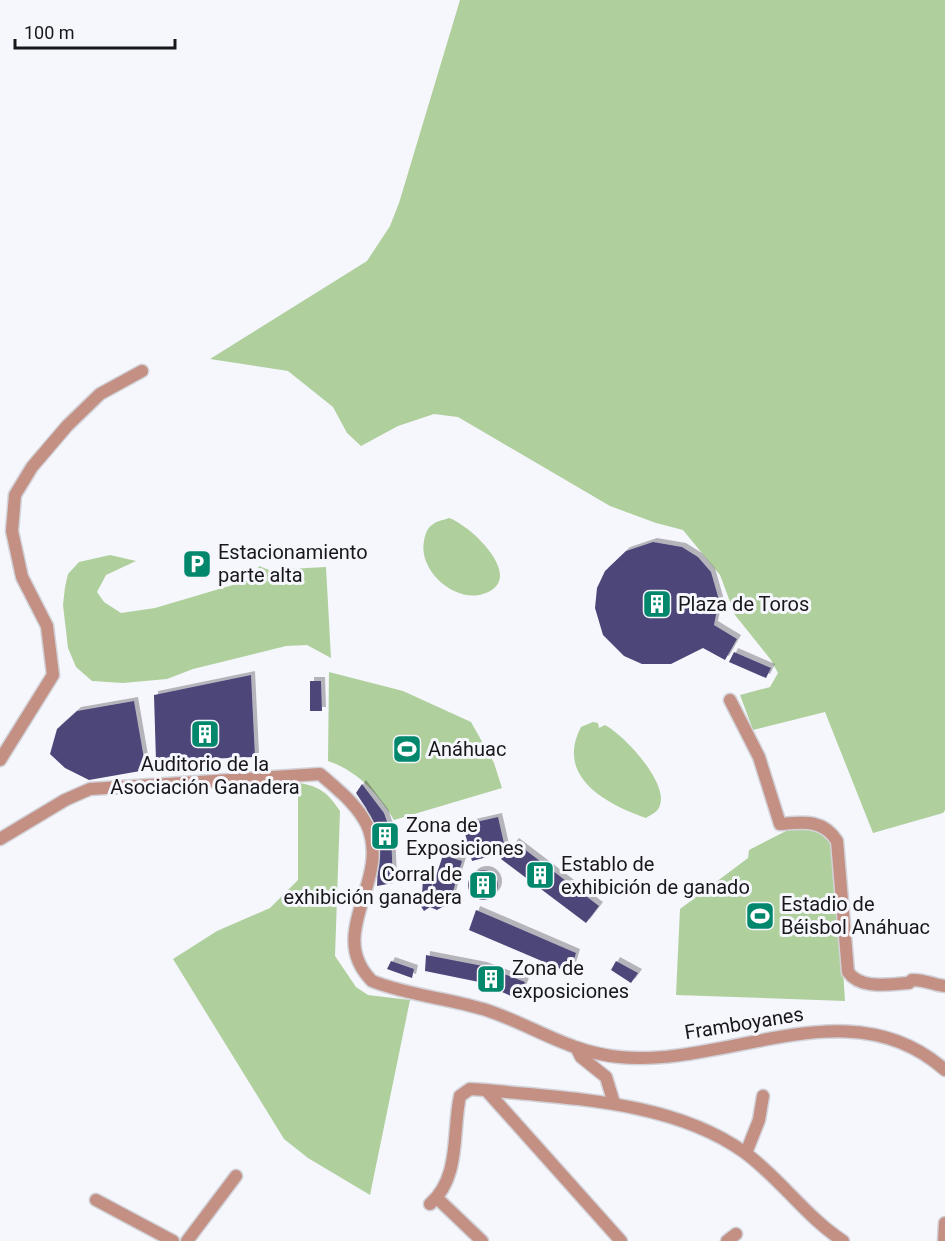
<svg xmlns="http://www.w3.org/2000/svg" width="945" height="1241" viewBox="0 0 945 1241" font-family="Roboto,sans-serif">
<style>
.green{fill:#afd09d}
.building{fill:#4d4679;filter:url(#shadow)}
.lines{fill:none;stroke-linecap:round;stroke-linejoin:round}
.minor-casing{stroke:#d2d2d9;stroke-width:15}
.minor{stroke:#c39083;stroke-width:12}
.labels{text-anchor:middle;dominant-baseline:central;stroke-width:6;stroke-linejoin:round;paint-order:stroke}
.poi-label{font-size:20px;fill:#18181b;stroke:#f6f6fd;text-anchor:start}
.street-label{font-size:20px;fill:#18181b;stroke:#f6f6fd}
</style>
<defs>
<filter id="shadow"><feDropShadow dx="4" dy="-4" stdDeviation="0" flood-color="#0004"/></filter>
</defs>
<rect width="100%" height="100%" fill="#f6f6fd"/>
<g class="green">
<polygon points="460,0 945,0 945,810 943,813 873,833 825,712 753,730 740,695 770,687 778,673 771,660 735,615 720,575 683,530 656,523 610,506 458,417 434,414 398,426 361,446 347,433 333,407 288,371 210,359 367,261 390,226 399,203"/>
<path d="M449,518C472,526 528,580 483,594C454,603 418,570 424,541C425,535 427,528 432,525C436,521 444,520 449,518Z"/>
<polygon points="110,555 136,561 106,575 97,592 104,602 121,613 155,608 253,579 259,566 269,570 326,567 331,658 307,645 286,646 193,669 167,679 123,683 92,681 76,667 68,648 63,605 65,587 68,574 79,562"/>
<path d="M329,672L403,691L471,722L494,763L502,788L394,820C378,794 358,771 328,761Z"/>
<path d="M593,722L598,723L599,728L605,725C624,735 668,782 660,805C658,812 652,814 646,818C606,804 555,777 581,727Z"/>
<path d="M298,783C320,786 328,793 340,811L335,956L356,987L368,995L410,1000L370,1195L308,1158L284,1139L173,959L217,931L270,908L298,880Z"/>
<polygon points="800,828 826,833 835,846 845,1001 676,995 680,909 748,858 749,850 786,831"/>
</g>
<g class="building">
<polygon points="653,542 682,547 698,557 711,572 719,600 714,625 737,639 725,660 703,648 671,664 642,664 624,656 603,635 595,608 597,588 605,571 626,551"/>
<polygon points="734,652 771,668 766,678 729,662"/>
<polygon points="251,675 255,757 156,761 154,695"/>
<polygon points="310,681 321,681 322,711 310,711"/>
<polygon points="134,701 146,770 89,780 65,768 50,754 57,729 77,711"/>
<polygon points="362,784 384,813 391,833 393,883 377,886 379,839 366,808 356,793"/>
<polygon points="498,817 506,852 472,861 463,825"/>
<polygon points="515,842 599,906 586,923 501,859"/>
<polygon points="443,855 462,861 452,895 432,888"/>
<circle cx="483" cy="885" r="15"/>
<polygon points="423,878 433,878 430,894 435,890 444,894 444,906 437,910 430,907 424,911 420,905 425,899 422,896"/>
<polygon points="476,910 576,953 570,973 469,930"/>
<polygon points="426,955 483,966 525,982 518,999 479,982 425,971"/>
<polygon points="391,961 414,969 412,978 387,969"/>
<polygon points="616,961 638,973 631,983 611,970"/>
</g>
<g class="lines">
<g class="minor-casing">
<g id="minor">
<path d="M730,700L759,757L780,824C804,822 823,819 837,841L848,972C861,990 889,984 909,983L912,980C924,979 932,985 945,986"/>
<polyline points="0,760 53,675 47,626 22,577 12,531 15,495 32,467 67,426 100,394 142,371"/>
<path d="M0,839L65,800L90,789L320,774C337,789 357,804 367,825C392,881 324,933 372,981C407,995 446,998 483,1009C531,1024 567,1052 619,1057C727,1068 850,985 945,1070"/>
<polyline points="577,1049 581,1057 606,1077 614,1103"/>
<polyline points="486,1090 621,1241"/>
<polyline points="746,1153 759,1120 763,1096"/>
<polyline points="437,1198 482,1241"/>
<polyline points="96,1200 173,1241"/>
<path d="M430,1204C461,1177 452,1132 460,1096L470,1089L486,1090C572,1099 672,1101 744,1152C780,1178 806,1217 843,1241"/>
<polyline points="187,1241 236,1176"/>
<polyline points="727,1241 736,1234"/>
<polyline points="944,1241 945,1223"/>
</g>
</g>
<use href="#minor" class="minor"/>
</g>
<defs>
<g id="parking-square" transform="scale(1.5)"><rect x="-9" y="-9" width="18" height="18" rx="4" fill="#01876b" stroke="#f6f6fd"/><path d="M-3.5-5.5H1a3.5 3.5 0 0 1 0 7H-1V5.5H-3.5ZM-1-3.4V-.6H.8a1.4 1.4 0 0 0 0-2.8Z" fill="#fff"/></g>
<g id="building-square" transform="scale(1.5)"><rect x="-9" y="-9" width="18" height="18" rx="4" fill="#01876b" stroke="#f6f6fd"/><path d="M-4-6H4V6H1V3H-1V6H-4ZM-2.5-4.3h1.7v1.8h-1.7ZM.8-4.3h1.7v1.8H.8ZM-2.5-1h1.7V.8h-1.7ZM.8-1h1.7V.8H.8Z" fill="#fff"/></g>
<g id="stadium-square" transform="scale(1.5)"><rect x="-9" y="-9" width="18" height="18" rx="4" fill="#01876b" stroke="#f6f6fd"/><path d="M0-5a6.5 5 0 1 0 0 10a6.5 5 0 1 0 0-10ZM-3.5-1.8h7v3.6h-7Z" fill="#fff"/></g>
</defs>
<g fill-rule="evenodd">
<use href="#parking-square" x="197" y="564"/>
<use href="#building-square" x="657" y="604"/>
<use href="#building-square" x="205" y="734"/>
<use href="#stadium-square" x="407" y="749"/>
<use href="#building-square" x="385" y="836"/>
<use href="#building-square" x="540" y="875"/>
<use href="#building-square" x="483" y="885"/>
<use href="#stadium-square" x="760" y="916"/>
<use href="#building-square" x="491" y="979"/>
</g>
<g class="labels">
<g class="poi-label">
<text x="218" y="552">Estacionamiento<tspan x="218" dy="23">parte alta</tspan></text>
<text x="678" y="604">Plaza de Toros</text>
<text x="428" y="749">Anáhuac</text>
<text x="205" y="764" text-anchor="middle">Auditorio de la<tspan x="205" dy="23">Asociación Ganadera</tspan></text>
<text x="406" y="825">Zona de<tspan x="406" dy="23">Exposiciones</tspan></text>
<text x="561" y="864">Establo de<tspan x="561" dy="23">exhibición de ganado</tspan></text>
<text x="462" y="874" text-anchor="end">Corral de<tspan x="462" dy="23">exhibición ganadera</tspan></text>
<text x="781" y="904">Estadio de<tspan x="781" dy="23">Béisbol Anáhuac</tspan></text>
<text x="512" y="968">Zona de<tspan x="512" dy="23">exposiciones</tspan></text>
</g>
<g class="street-label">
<text transform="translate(744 1023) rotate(-9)">Framboyanes</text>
</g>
</g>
<path d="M15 39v9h160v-9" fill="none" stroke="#18181b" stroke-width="3"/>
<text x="24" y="39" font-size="18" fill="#18181b" stroke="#f6f6fd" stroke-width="4.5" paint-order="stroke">100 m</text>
</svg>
